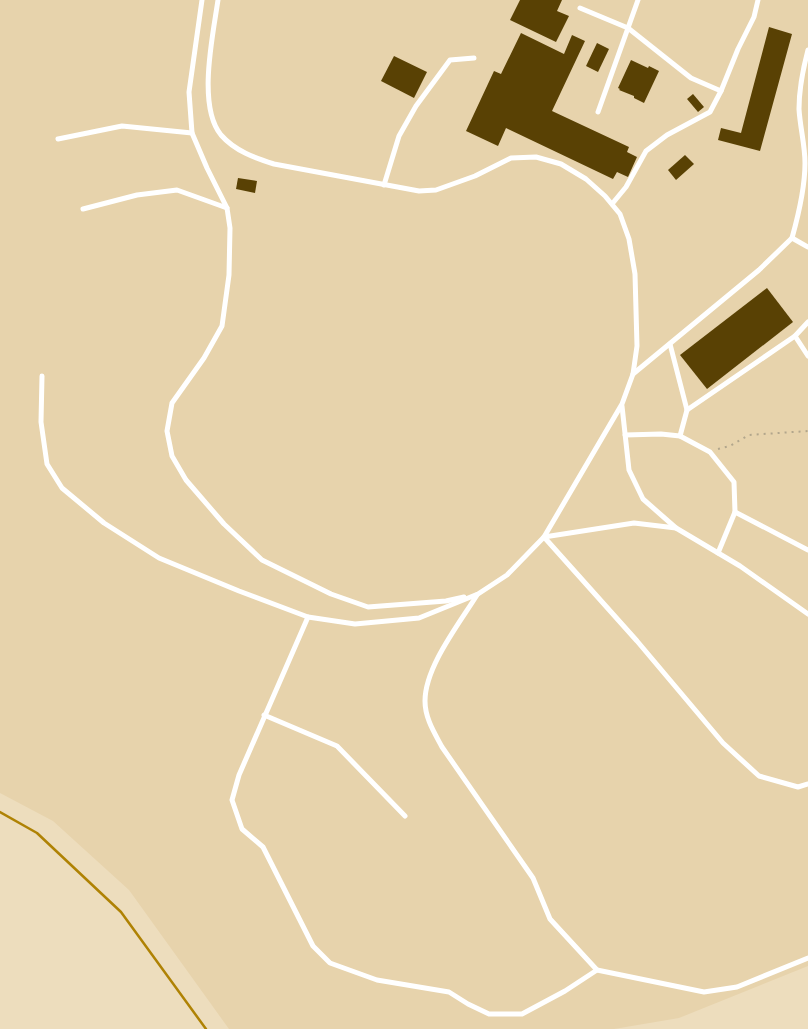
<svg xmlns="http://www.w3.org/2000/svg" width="808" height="1029" viewBox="0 0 808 1029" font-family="'Sofia Sans Condensed',sans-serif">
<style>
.built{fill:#e7d3ac}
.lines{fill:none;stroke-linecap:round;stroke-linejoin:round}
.stream{stroke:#af8204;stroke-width:2.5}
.building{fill:#594104}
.path{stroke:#b2a68c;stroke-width:2;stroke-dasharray:2 5;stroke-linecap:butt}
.service{stroke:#fff;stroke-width:5}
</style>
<rect width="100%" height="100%" fill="#edddbd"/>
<polygon class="built" points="0,0 808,0 808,966 679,1018 614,1029 229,1029 129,890 53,821 0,793"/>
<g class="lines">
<polyline class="stream" points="0,812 37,833 121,912 206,1029"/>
</g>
<g class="building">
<polygon points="520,0 562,0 557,11 569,16 556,42 510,20"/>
<polygon points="769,27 792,34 760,151 718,140 721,128 741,133"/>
<polygon points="521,33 564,54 572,35 585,41 552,111 629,147 627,152 637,157 628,177 617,172 613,179 506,128 498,146 466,131 494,71 501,74"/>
<polygon points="597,43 609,49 598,72 586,66"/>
<polygon points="394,56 427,72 414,98 381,81"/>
<polygon points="631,60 648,68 649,66 659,71 644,103 634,98 634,96 619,90 620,89 618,88"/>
<polygon points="693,94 704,107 698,112 687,99"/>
<polygon points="685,155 694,164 676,180 668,170"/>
<polygon points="238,178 257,181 255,193 236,189"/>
<polygon points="767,288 793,322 707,389 680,355"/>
</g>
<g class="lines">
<polyline class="path" points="718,449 730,446 749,435 808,431"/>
<g class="service">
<polyline points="202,0 189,92 192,133 207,168 227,208 230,228 229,275 222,326 204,358 172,403 167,431 172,456 186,480 224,524 262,560 331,594 368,607 446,601 464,597"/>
<polyline points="580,8 628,28 691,78 721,91 710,112 667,135 646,151 626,187 612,204"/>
<path d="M808,50C803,69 799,90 799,109C800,127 805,145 805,163C805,188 799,213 792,238L808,247"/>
<polyline points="721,91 738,49 754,17 758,0"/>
<polyline points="598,112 638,0"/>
<polyline points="58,139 122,126 192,133"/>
<polyline points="384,185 399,136 416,106 450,60 474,58"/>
<polyline points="83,209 137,195 177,190 227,208"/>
<polyline points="808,322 795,336 808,356"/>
<polyline points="670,344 687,410"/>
<polyline points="633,374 759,270 792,238"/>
<path d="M42,376L41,422L47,464L62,488L104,523L159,558L239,591L308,617L355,624L419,618L478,594L507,575L544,537L622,404L633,374L637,346L635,274L629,239L620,214L605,196L586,179L561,164L536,157L511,158L475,176L436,190L419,191L274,164C255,158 235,151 221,135C197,106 213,35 218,0"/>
<polyline points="622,406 629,470 643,499 676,528"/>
<polyline points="625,435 661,434 680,436 710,452 734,482 735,512 718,553"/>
<polyline points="680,436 687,410 795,336"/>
<polyline points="735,512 808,550"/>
<polyline points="544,537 637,641 723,743 759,776 798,787 808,784"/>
<polyline points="544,537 634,523 676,528 740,566 808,614"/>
<path d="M308,617L239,775L232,800L242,829L263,847L313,946L330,963L377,980L449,992L468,1004L489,1014H522L565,991L597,970L550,919L533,878L442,747C434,732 425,718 425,701C425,667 459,624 477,595"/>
<polyline points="264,715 337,746 405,816"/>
<polyline points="597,970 704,992 737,987 808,958"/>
</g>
</g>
</svg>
